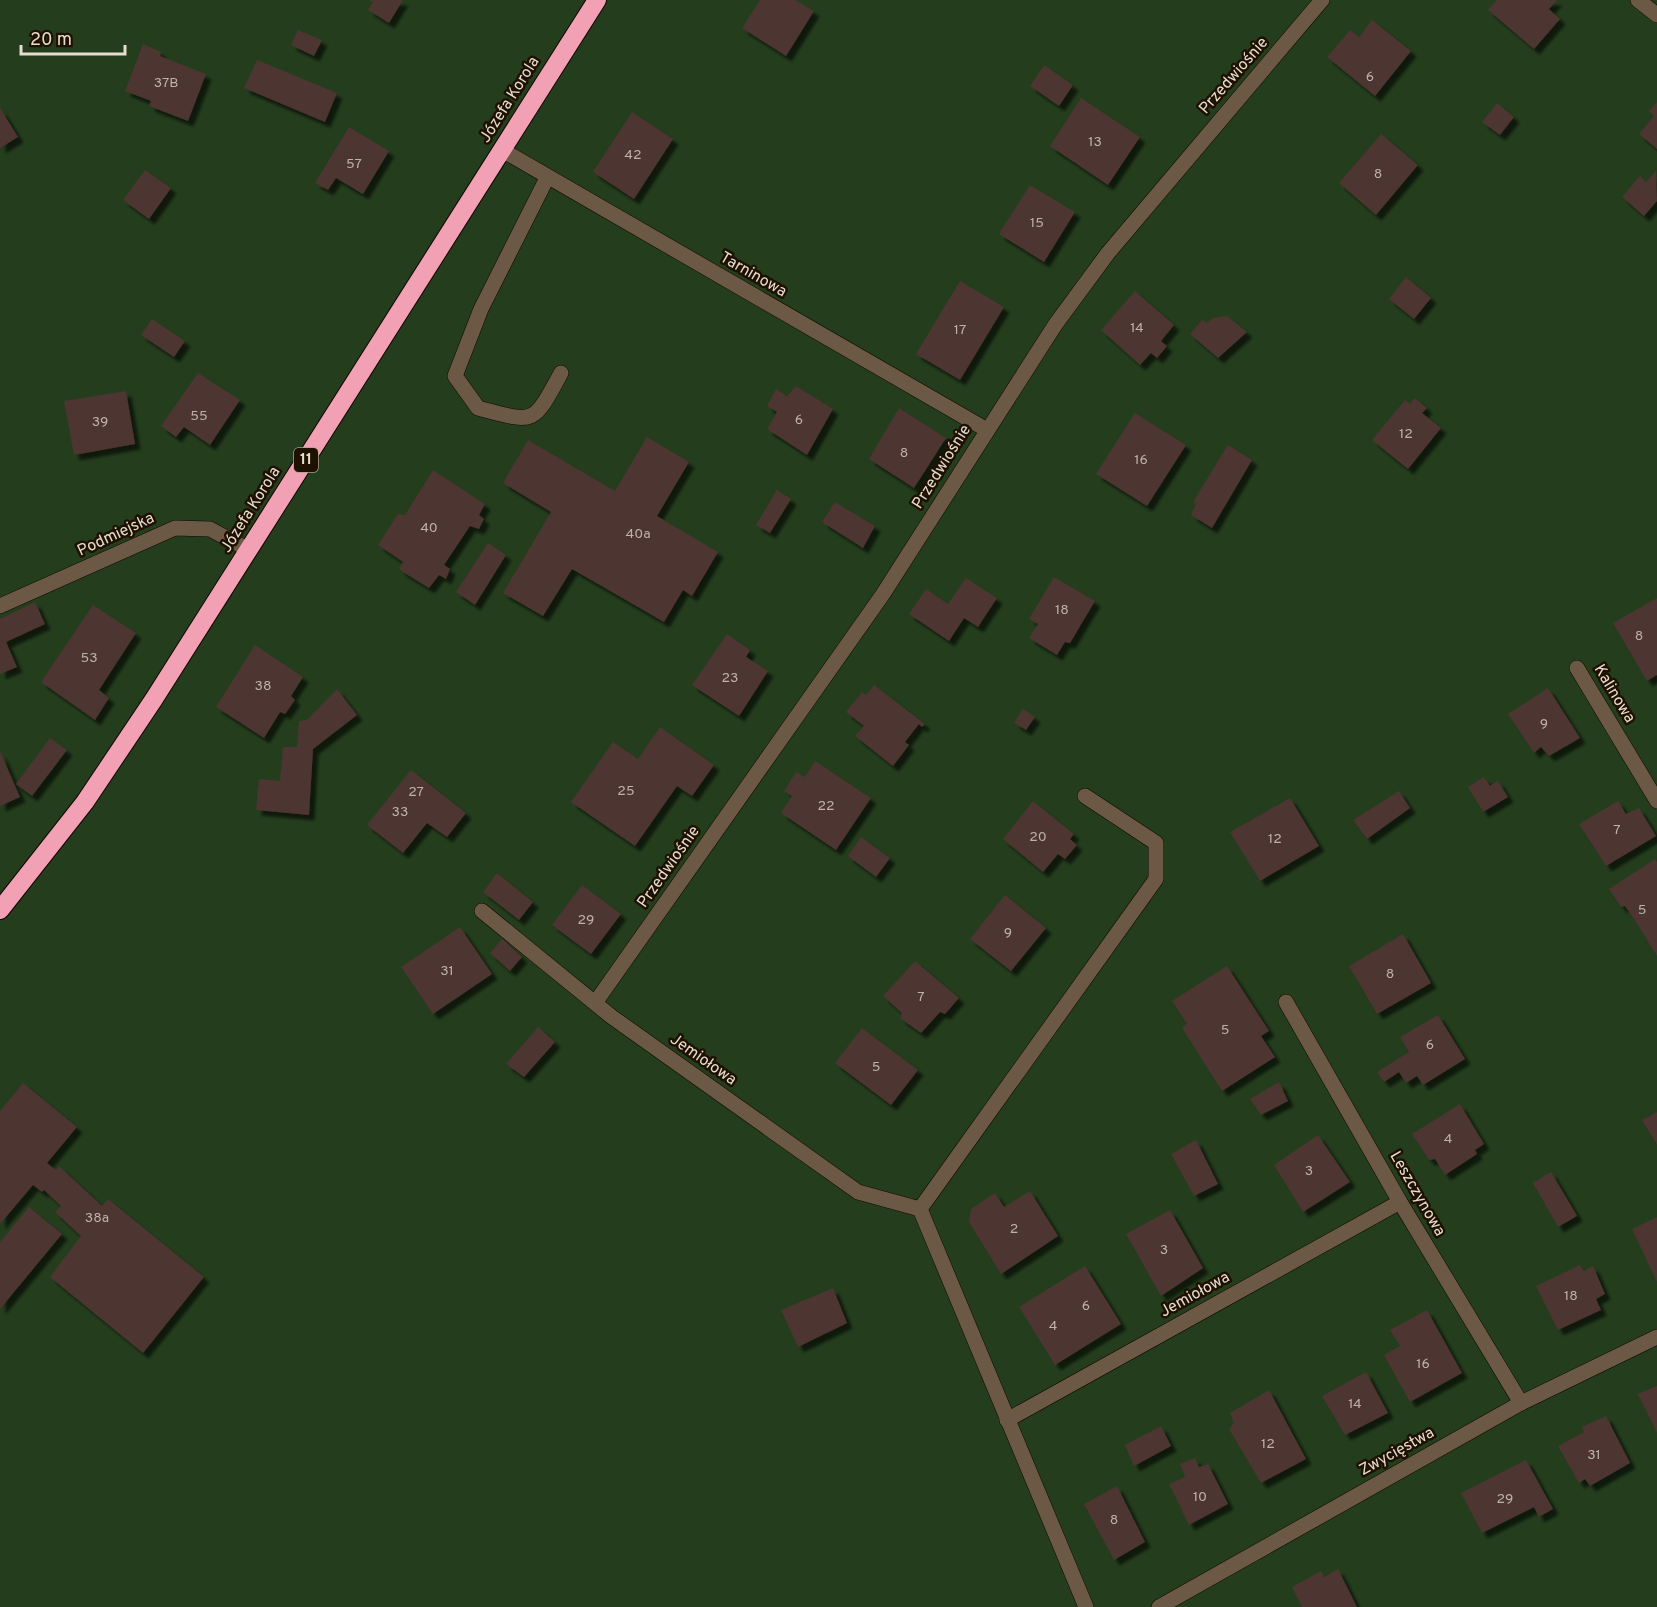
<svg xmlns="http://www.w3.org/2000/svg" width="1657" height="1607" viewBox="0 0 1657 1607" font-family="Overpass,sans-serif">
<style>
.green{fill:#243e1d}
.building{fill:#4e3430;filter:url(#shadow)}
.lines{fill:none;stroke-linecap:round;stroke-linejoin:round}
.lane-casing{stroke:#110500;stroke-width:16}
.street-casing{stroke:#110500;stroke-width:16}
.highway-casing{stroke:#110500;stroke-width:20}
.lane{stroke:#6b5945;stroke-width:15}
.street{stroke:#6b5945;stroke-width:15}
.highway{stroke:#f2a0b3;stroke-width:18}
.labels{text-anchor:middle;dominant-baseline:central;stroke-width:5;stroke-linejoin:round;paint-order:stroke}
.number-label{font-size:14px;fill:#c0b2a8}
.shield{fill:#1f1101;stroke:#aa9f92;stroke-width:1.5}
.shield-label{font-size:15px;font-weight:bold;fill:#e6dcd0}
.street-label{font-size:16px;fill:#e6dcd0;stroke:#1f1101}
</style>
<defs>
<filter id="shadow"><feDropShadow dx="5.5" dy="5.5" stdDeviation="1.5" flood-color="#0009"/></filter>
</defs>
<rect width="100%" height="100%" fill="#291a07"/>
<rect class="green" x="0" y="0" width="1657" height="1607"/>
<g class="building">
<polygon points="369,0 403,0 389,23 368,10 373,2"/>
<polygon points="760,0 795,0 814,11 786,56 742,28"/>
<polygon points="1497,0 1557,0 1549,9 1560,19 1534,49 1488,10"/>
<polygon points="1372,20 1411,51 1375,96 1327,57 1350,30 1359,37"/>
<polygon points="298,30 322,40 314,56 291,45"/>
<polygon points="143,44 161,52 160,56 206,74 188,121 149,106 151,101 125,91"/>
<polygon points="257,60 337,93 325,122 244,88"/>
<polygon points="1044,65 1073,85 1059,106 1030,86"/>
<polygon points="1081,98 1140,137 1108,185 1050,146"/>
<polygon points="1657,102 1657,149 1639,134 1654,116 1649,111"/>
<polygon points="1497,103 1514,117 1500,135 1482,122"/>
<polygon points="0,108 18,137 0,148"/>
<polygon points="632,112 673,139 634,199 593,172"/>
<polygon points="349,127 389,151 363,194 336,178 328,190 315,183"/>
<polygon points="1381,134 1418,165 1376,215 1339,183"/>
<polygon points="145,170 171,188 149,219 123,200"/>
<polygon points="1656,171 1657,201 1644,216 1622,197 1640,176 1646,182"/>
<polygon points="1030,185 1075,212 1044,262 999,234"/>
<polygon points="1406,277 1431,298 1414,319 1389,299"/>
<polygon points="960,281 1004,307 960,380 916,354"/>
<polygon points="1135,291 1174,325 1161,341 1167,346 1157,358 1151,353 1140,365 1101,330"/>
<polygon points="1227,316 1247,332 1218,358 1190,334 1202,320 1207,323 1213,318"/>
<polygon points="152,319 185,341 174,357 141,335"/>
<polygon points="198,373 240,400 210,445 184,427 176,437 161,426"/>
<polygon points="796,386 833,409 807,455 767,429 777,412 767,406 776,389 787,396"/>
<polygon points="126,391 135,444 74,455 64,401"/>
<polygon points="1415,398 1427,408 1422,413 1441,428 1408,469 1372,440 1405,400 1410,404"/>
<polygon points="899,408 946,438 914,488 869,459"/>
<polygon points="1135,413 1186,445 1147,506 1096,474"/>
<polygon points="647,437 689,462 657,516 718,552 692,596 683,590 664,622 572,569 543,616 503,593 551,512 503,483 528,440 615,491"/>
<polygon points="1228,445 1252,460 1212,528 1191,515 1196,504 1193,502"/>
<polygon points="433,470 485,504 479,515 484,519 479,529 470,526 444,565 450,569 446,579 439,575 429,588 403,572 399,568 403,562 378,545 398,514 405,515"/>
<polygon points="777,490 791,499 770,533 756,525"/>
<polygon points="835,502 875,526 863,548 822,522"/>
<polygon points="488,543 506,555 475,605 456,592"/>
<polygon points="1054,577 1095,601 1070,643 1065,642 1057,655 1029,638 1038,624 1029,619"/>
<polygon points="966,578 997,598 978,627 964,618 949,641 909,614 926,589 948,604"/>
<polygon points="1657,598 1657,675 1647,681 1613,623"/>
<polygon points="35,602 45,624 6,642 17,667 0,674 0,619"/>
<polygon points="93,605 136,633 99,690 109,698 95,720 41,682"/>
<polygon points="727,634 750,650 746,657 768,671 739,716 692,685"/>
<polygon points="255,645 303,677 291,696 295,700 285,714 280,712 264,738 216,707"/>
<polygon points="874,685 925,724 922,727 919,724 905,742 909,745 893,766 855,736 864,726 846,712 862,692 866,695"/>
<polygon points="1548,688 1580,738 1549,756 1541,747 1534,753 1508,714"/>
<polygon points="337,689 357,715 313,749 309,815 256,810 259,779 280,781 283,747 297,747 299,721 307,720"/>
<polygon points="1023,709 1035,717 1026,730 1014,723"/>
<polygon points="660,727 714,765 692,796 677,786 635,846 571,802 613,742 638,759"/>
<polygon points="50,738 67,750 32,796 16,784"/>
<polygon points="0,751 20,797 0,806"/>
<polygon points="815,761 871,798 836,850 781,813 792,796 784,791 796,772 805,777"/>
<polygon points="411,770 466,813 447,837 427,823 403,853 367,825"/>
<polygon points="1484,777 1490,786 1498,781 1508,797 1483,812 1468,787"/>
<polygon points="1399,791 1410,808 1367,839 1353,820"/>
<polygon points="1290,798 1319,846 1260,881 1230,832"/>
<polygon points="1033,801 1074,834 1070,839 1077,845 1065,859 1058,854 1043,872 1003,839"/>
<polygon points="1618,801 1626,814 1639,808 1656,836 1606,866 1579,824"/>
<polygon points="861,837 890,858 876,877 848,856"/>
<polygon points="1655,859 1657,862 1657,956 1634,919 1625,906 1621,907 1609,889"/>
<polygon points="497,873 533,902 519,920 483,892"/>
<polygon points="582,885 621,914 591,954 552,925"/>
<polygon points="1005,895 1046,928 1011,971 970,939"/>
<polygon points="460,927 492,974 433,1014 401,967"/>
<polygon points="1403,934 1431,983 1377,1014 1349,966"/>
<polygon points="502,939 522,957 510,971 490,953"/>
<polygon points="915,961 959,998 945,1014 940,1012 921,1033 900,1018 902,1013 883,996"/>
<polygon points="1227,966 1269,1031 1261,1036 1275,1057 1222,1091 1182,1028 1187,1024 1172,1001"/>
<polygon points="1438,1015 1465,1059 1423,1085 1417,1076 1406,1083 1399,1072 1384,1082 1377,1072 1409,1052 1400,1037"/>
<polygon points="538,1027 555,1042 524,1077 506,1064"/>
<polygon points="862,1028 918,1070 891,1105 835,1063"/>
<polygon points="1279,1082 1288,1101 1261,1115 1250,1099"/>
<polygon points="23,1083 77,1127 47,1163 56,1170 59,1166 102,1206 108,1199 204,1277 143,1353 50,1277 81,1236 55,1212 61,1206 44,1190 42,1192 33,1185 0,1224 0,1111"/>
<polygon points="1460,1104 1484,1144 1475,1150 1477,1154 1445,1175 1435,1159 1429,1160 1412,1134"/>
<polygon points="1657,1112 1657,1145 1642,1120"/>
<polygon points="1318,1135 1350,1182 1303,1212 1274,1165"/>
<polygon points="1196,1140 1218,1184 1194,1196 1171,1154"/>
<polygon points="1551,1172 1576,1214 1577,1216 1558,1227 1533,1183"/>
<polygon points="1030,1191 1058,1236 1001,1274 969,1222 971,1209 995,1193 1004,1207"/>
<polygon points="29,1207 62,1234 0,1309 0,1242"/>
<polygon points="1170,1210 1203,1268 1161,1296 1126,1234"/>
<polygon points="1657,1217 1657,1282 1632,1229"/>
<polygon points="1580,1265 1584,1271 1593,1266 1605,1294 1596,1299 1601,1310 1558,1330 1536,1286"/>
<polygon points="1085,1266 1121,1324 1055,1365 1019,1307"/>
<polygon points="833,1288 847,1323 798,1347 781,1310"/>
<polygon points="1427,1310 1462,1373 1410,1402 1384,1355 1400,1346 1390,1330"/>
<polygon points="1366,1372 1388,1413 1345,1435 1322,1396"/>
<polygon points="1657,1386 1657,1433 1638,1394"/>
<polygon points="1269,1390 1306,1459 1261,1483 1229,1429 1234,1423 1230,1413"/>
<polygon points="1606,1416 1630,1463 1590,1486 1585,1479 1579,1483 1558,1446 1584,1432 1582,1427"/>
<polygon points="1161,1426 1171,1446 1134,1466 1125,1445"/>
<polygon points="1195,1458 1199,1467 1208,1464 1228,1504 1189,1525 1169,1484 1185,1477 1180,1464"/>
<polygon points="1526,1460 1553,1509 1539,1517 1534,1507 1482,1533 1461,1493"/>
<polygon points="1117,1486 1145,1542 1114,1560 1084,1504"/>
<polygon points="1338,1569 1357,1607 1302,1607 1292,1587 1321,1571 1324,1577"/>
</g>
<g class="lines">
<g class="lane-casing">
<path id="lane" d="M547,178L481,309L455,376L478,408C536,423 532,426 561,373"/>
</g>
<g class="street-casing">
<g id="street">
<polyline points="1638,0 1657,15"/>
<polyline points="502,150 987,430"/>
<polyline points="0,606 175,528 210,529 249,550"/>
<polyline points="1577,668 1657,801"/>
<polyline points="1085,796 1156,843 1156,879 920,1209 1086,1607"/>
<polyline points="482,911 612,1017 858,1192 920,1209"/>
<polyline points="1286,1002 1400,1202 1521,1403"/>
<polyline points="595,1003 883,594 1055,325 1108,253 1322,0"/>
<polyline points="1007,1420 1400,1202"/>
<polyline points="1159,1607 1521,1403 1657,1337"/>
</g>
</g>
<g class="highway-casing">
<polyline id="highway" points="0,910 85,802 154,699 597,0"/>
</g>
<use href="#lane" class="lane"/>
<use href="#street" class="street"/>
<use href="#highway" class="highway"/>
</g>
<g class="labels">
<g class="number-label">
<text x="1370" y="77">6</text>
<text x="166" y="83">37B</text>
<text x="1095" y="142">13</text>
<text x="633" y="155">42</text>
<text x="354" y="164">57</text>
<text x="1378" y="174">8</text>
<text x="1037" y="223">15</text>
<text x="1137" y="328">14</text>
<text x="960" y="330">17</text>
<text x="199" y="416">55</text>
<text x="799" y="420">6</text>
<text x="100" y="422">39</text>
<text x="1406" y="434">12</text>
<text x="904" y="453">8</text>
<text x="1141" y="460">16</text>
<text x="429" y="528">40</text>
<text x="638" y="534">40a</text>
<text x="1062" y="610">18</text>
<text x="1639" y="636">8</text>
<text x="89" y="658">53</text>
<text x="730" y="678">23</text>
<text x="263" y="686">38</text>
<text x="1544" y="724">9</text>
<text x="626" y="791">25</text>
<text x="416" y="792">27</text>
<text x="826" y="806">22</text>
<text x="400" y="812">33</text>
<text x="1617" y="830">7</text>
<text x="1038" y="837">20</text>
<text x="1275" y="839">12</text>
<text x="1642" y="910">5</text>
<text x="586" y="920">29</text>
<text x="1008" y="933">9</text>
<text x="447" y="971">31</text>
<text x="1390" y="974">8</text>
<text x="921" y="997">7</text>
<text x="1225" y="1030">5</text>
<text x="1430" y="1045">6</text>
<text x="876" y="1067">5</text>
<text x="1448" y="1139">4</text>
<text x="1309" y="1171">3</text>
<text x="97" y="1218">38a</text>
<text x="1014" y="1229">2</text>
<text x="1164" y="1250">3</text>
<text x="1571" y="1296">18</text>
<text x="1086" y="1306">6</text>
<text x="1053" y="1326">4</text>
<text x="1423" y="1364">16</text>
<text x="1355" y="1404">14</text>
<text x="1268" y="1444">12</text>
<text x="1594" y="1455">31</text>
<text x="1200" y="1497">10</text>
<text x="1505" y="1499">29</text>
<text x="1114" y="1520">8</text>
</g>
<rect class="shield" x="294" y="448" width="24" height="24" rx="4.5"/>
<g class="shield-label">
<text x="306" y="460">11</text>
</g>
<g class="street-label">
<text transform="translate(1234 76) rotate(-49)">Przedwiośnie</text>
<text transform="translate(510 100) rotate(-58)">Józefa Korola</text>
<text transform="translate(753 275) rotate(30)">Tarninowa</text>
<text transform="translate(942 467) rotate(-58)">Przedwiośnie</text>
<text transform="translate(251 510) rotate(-58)">Józefa Korola</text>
<text transform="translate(116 535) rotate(-25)">Podmiejska</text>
<text transform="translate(1614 694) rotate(59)">Kalinowa</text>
<text transform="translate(669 867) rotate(-55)">Przedwiośnie</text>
<text transform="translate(703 1060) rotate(35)">Jemiołowa</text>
<text transform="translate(1417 1194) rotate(60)">Leszczynowa</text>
<text transform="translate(1195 1295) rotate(-29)">Jemiołowa</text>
<text transform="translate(1397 1452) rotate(-29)">Zwycięstwa</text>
</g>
</g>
<path d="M21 45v9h104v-9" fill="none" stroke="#e6dcd0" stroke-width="3"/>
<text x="30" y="45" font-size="18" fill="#e6dcd0" stroke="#1f1101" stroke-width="4.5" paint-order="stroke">20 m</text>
</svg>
